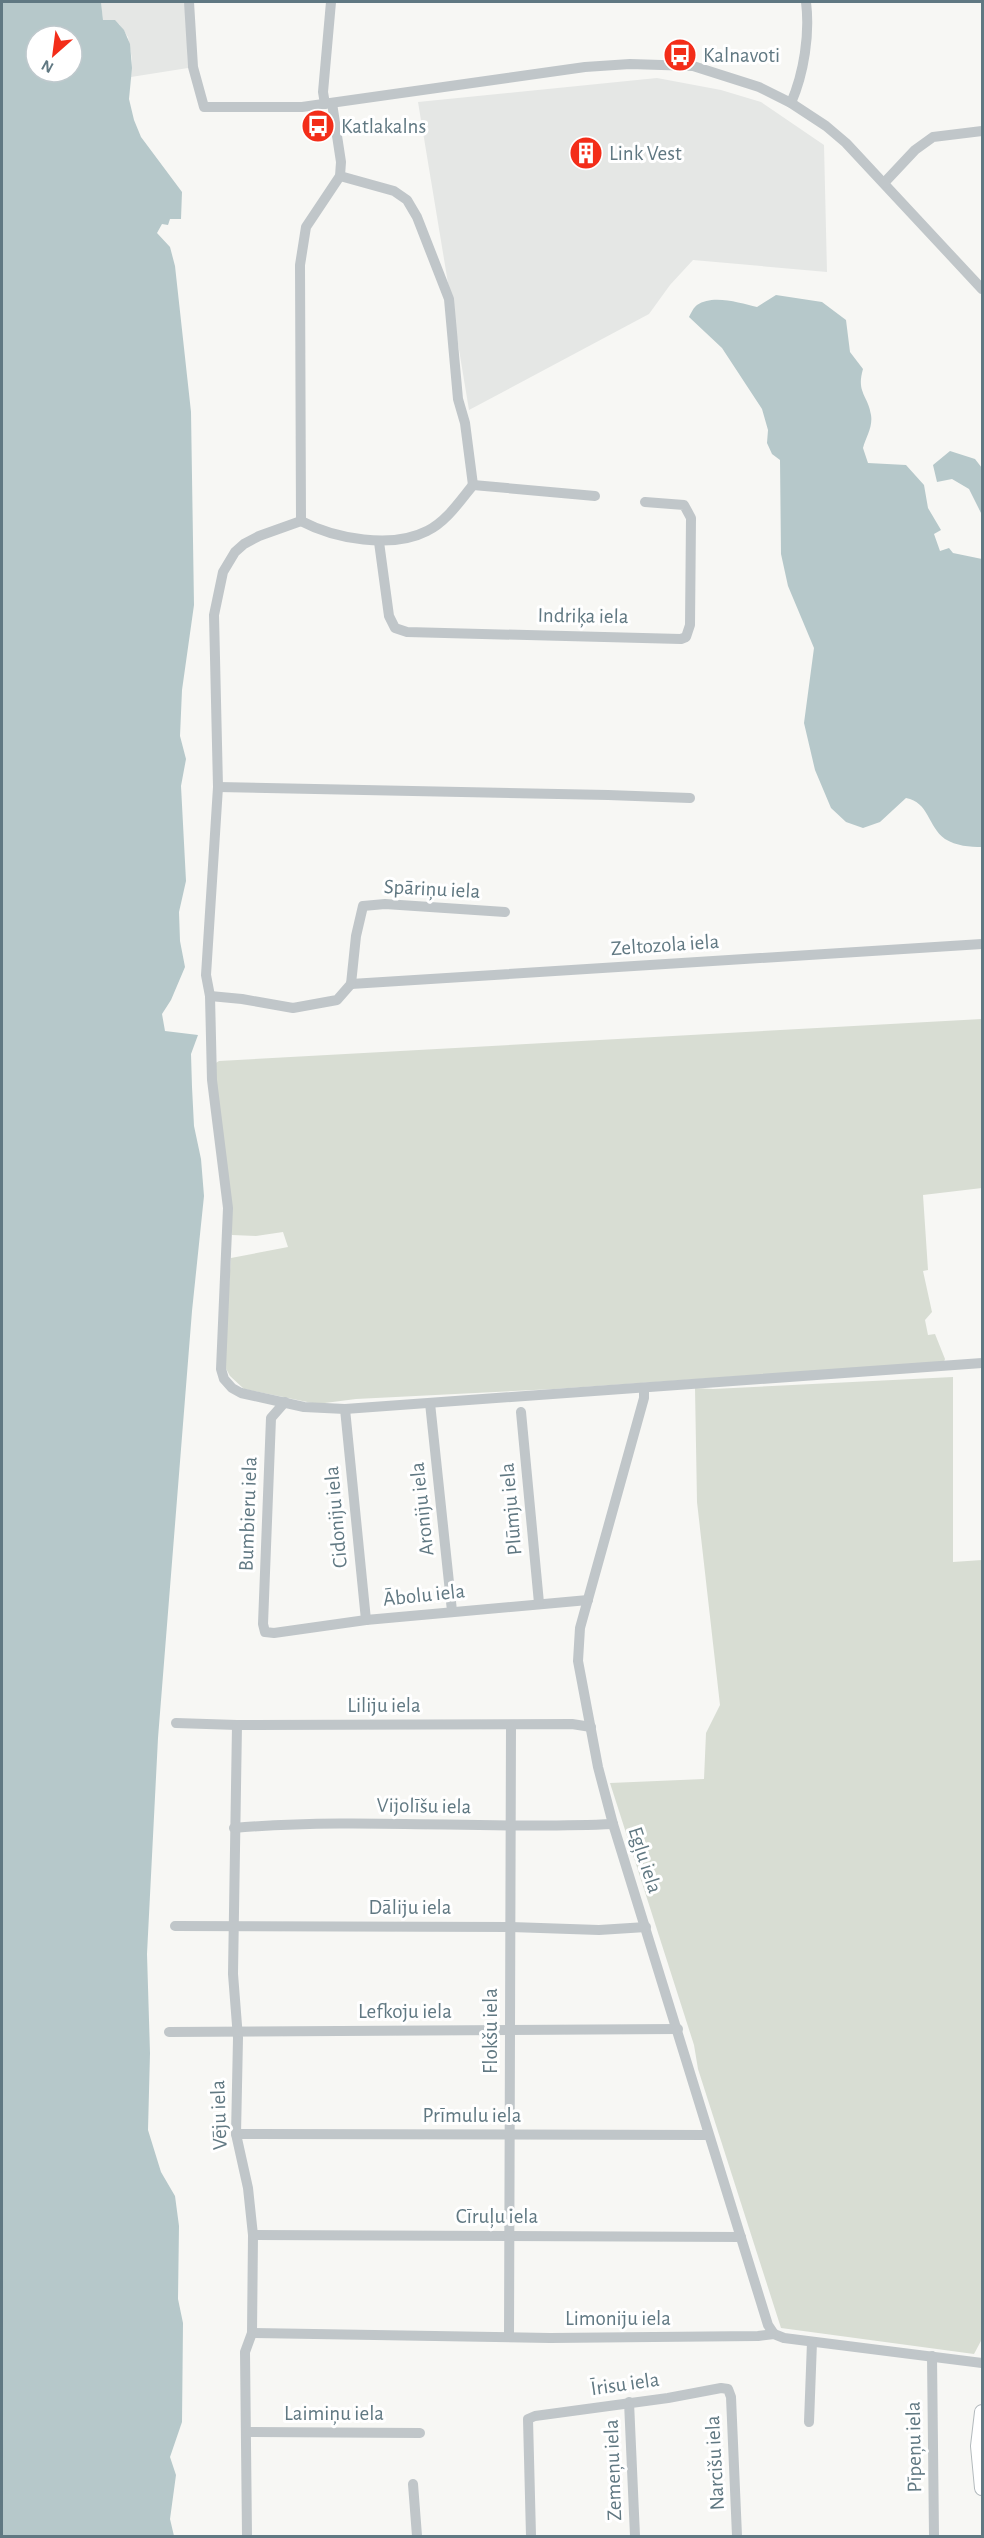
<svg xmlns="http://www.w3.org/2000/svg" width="984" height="2538" viewBox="0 0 984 2538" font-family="'Alegreya Sans',sans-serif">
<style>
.built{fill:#e5e7e5}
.green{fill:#d8ddd3}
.water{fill:#b6c8ca;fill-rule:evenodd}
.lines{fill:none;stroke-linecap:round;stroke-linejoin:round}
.major-casing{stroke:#b3babd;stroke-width:16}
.minor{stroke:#c0c6c9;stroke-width:10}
.major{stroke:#fff;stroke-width:14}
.labels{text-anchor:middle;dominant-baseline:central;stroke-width:6;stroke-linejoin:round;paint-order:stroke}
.poi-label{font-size:21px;fill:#607882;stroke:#fff;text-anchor:start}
.street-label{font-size:21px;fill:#607882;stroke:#fff}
</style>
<rect width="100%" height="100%" fill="#f7f7f4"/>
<g class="built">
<polygon points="101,2 183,2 186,7 188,68 131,77 132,59 128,37 119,24 103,21"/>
<polygon points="657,78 721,90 761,102 824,145 827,272 693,260 670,285 649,314 469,410 418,102"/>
</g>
<g class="green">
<polygon points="982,1019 982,1188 923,1195 928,1270 923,1271 932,1312 925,1320 928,1335 935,1334 945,1359 944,1362 554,1389 356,1399 317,1404 244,1389 230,1376 223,1363 231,1258 288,1247 283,1232 256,1236 232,1235 214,1064 219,1061"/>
<polygon points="953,1377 953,1562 982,1560 982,2339 974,2354 781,2328 698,2069 694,2045 610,1783 704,1779 706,1733 720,1705 697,1502 695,1388 713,1389"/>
</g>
<g class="water">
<path d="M2,2H101L103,20H115L124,30L130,44L132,68L129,99L134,120L141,137L182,192L181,219H170L168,225L162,224L157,233L170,247L175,266L184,348L191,412L194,605L182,690L180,736L186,759L181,786L186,881L179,912L180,941L185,967L171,1000L162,1014L165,1031L198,1035L191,1054L192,1087L194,1126L201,1159L204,1196L192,1311L158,1738L147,1954L150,2053L148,2130L161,2172L175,2196L179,2226L178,2299L183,2323L182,2422L170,2457L176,2475L170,2519L174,2536H2ZM36,36H72V72H36Z"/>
<path d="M776,295L822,302L846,320L850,352L863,369C856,393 868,395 871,415C873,427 866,437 863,448L868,463L906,465L924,485L928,508L941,530L934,534L940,551L949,548L953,553L982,559V847C970,847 956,846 945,839C928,827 929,802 906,798L880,822L863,828L846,822L831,808L815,770L804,723L814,648L788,586L781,554L780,460L772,454L767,443L768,430L762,409L722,348L689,317C691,313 694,307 697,305C713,294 740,303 757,307Z"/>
<polygon points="950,451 975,459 982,468 982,515 969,489 952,479 937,482 933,465"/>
</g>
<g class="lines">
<g class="major-casing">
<polyline id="major" points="982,2412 978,2446 982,2488"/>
</g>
<g class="minor">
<polyline points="189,2 193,67 204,107 302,107 585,67 630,64 693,66 759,87 791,103 826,126 846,143 982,289"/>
<path d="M791,103C804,73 810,34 806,2"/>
<polyline points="325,104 323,92 331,2"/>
<polyline points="340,176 394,191 407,200 417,217 449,299 458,399 465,423 473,485"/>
<polyline points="884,183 915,150 933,137 982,131"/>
<polyline points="473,485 595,496"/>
<polyline points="301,521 259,536 244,544 235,552 223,572 214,615 218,787 206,975 210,996 212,1080 228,1208 221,1369 224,1379 232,1388 241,1393 304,1407 345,1409 982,1363"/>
<polyline points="301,521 300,265 306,227 340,176 341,162 332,103"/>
<path d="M301,521C335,539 392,549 427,531C446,522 460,501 473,485"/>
<polyline points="379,542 389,616 395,628 407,632 681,639 686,637 690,625 691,518 684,505 645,502"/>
<polyline points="218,787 608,795 690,798"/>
<polyline points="351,984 982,944"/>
<polyline points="351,984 356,936 363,906 385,904 505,912"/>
<polyline points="210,996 242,999 293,1008 337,1000 351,984"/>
<polyline points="644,1389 644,1398 580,1628 578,1661 598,1767 613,1824 768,2325 774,2334"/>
<polyline points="285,1402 271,1418 263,1624 265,1632 274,1633 366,1620 588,1600"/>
<polyline points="430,1403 452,1611"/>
<polyline points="345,1409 366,1620"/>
<polyline points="521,1412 539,1603"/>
<polyline points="176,1723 237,1725 572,1724 591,1727"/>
<polyline points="237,1725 233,1974 238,2038 236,2134 248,2188 253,2235 252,2333 245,2352 247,2536"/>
<path d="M234,1828C360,1817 487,1830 613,1824"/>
<polyline points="175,1926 511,1927 599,1930 646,1927"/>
<polyline points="169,2032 678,2029"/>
<polyline points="236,2134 708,2135"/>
<polyline points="253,2235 741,2237"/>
<polyline points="252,2333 550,2338 758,2336 774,2334 784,2338 982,2363"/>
<polyline points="509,2337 511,1725"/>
<polyline points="932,2356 934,2536"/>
<polyline points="629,2402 635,2536"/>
<polyline points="809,2422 812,2342"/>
<polyline points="247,2432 420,2433"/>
<polyline points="413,2484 417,2536"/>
<polyline points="531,2536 528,2419 535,2416 668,2398 721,2388 728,2389 731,2397 737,2536"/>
</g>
<use href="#major" class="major"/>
</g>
<defs>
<g id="bus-disc" transform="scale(1.725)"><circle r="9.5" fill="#f32d19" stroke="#fff"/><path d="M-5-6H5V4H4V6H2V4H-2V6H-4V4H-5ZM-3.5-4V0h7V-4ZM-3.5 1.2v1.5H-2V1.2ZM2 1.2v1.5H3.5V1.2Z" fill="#fff"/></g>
<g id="building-disc" transform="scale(1.725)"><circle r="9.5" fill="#f32d19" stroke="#fff"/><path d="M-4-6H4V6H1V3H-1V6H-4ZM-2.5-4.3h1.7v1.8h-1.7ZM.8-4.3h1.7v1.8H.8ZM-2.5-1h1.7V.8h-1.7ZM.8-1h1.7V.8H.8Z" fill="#fff"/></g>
</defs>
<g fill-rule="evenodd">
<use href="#bus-disc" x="680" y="55"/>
<use href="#bus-disc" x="318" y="126"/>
<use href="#building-disc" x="586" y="153"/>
</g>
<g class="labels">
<g class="poi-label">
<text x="703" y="55">Kalnavoti</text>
<text x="341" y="126">Katlakalns</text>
<text x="609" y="153">Link Vest</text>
</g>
<g class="street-label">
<text transform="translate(583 616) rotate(1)">Indriķa iela</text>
<text transform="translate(432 889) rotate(3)">Spāriņu iela</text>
<text transform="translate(665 945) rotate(-4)">Zeltozola iela</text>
<text transform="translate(422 1509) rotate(-96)">Aroniju iela</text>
<text transform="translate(511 1509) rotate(-95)">Plūmju iela</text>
<text transform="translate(248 1514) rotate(-88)">Bumbieru iela</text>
<text transform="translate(336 1517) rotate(-95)">Cidoniju iela</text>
<text transform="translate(424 1595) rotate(-6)">Ābolu iela</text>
<text x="384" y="1705">Liliju iela</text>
<text transform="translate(424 1806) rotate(1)">Vijolīšu iela</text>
<text transform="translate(645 1860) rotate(72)">Egļu iela</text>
<text x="410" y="1907">Dāliju iela</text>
<text x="405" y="2011">Lefkoju iela</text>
<text transform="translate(490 2031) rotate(-90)">Flokšu iela</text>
<text transform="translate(219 2115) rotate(-92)">Vēju iela</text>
<text x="472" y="2115">Prīmulu iela</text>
<text x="497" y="2216">Cīruļu iela</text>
<text x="618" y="2318">Limoniju iela</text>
<text transform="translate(625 2384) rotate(-8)">Īrisu iela</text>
<text x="334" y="2413">Laimiņu iela</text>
<text transform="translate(914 2447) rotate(-91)">Pīpeņu iela</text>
<text transform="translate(715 2463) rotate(-93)">Narcišu iela</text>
<text transform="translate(613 2470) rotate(-92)">Zemeņu iela</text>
</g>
</g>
<rect width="984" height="2538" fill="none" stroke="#607882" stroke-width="6"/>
<g transform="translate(54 54) rotate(208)"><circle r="28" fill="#ffffff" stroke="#bfc9cd" stroke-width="1.5"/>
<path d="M0-4.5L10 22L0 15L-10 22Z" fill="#f32d19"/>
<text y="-9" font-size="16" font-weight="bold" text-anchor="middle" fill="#607882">N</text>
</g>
</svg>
